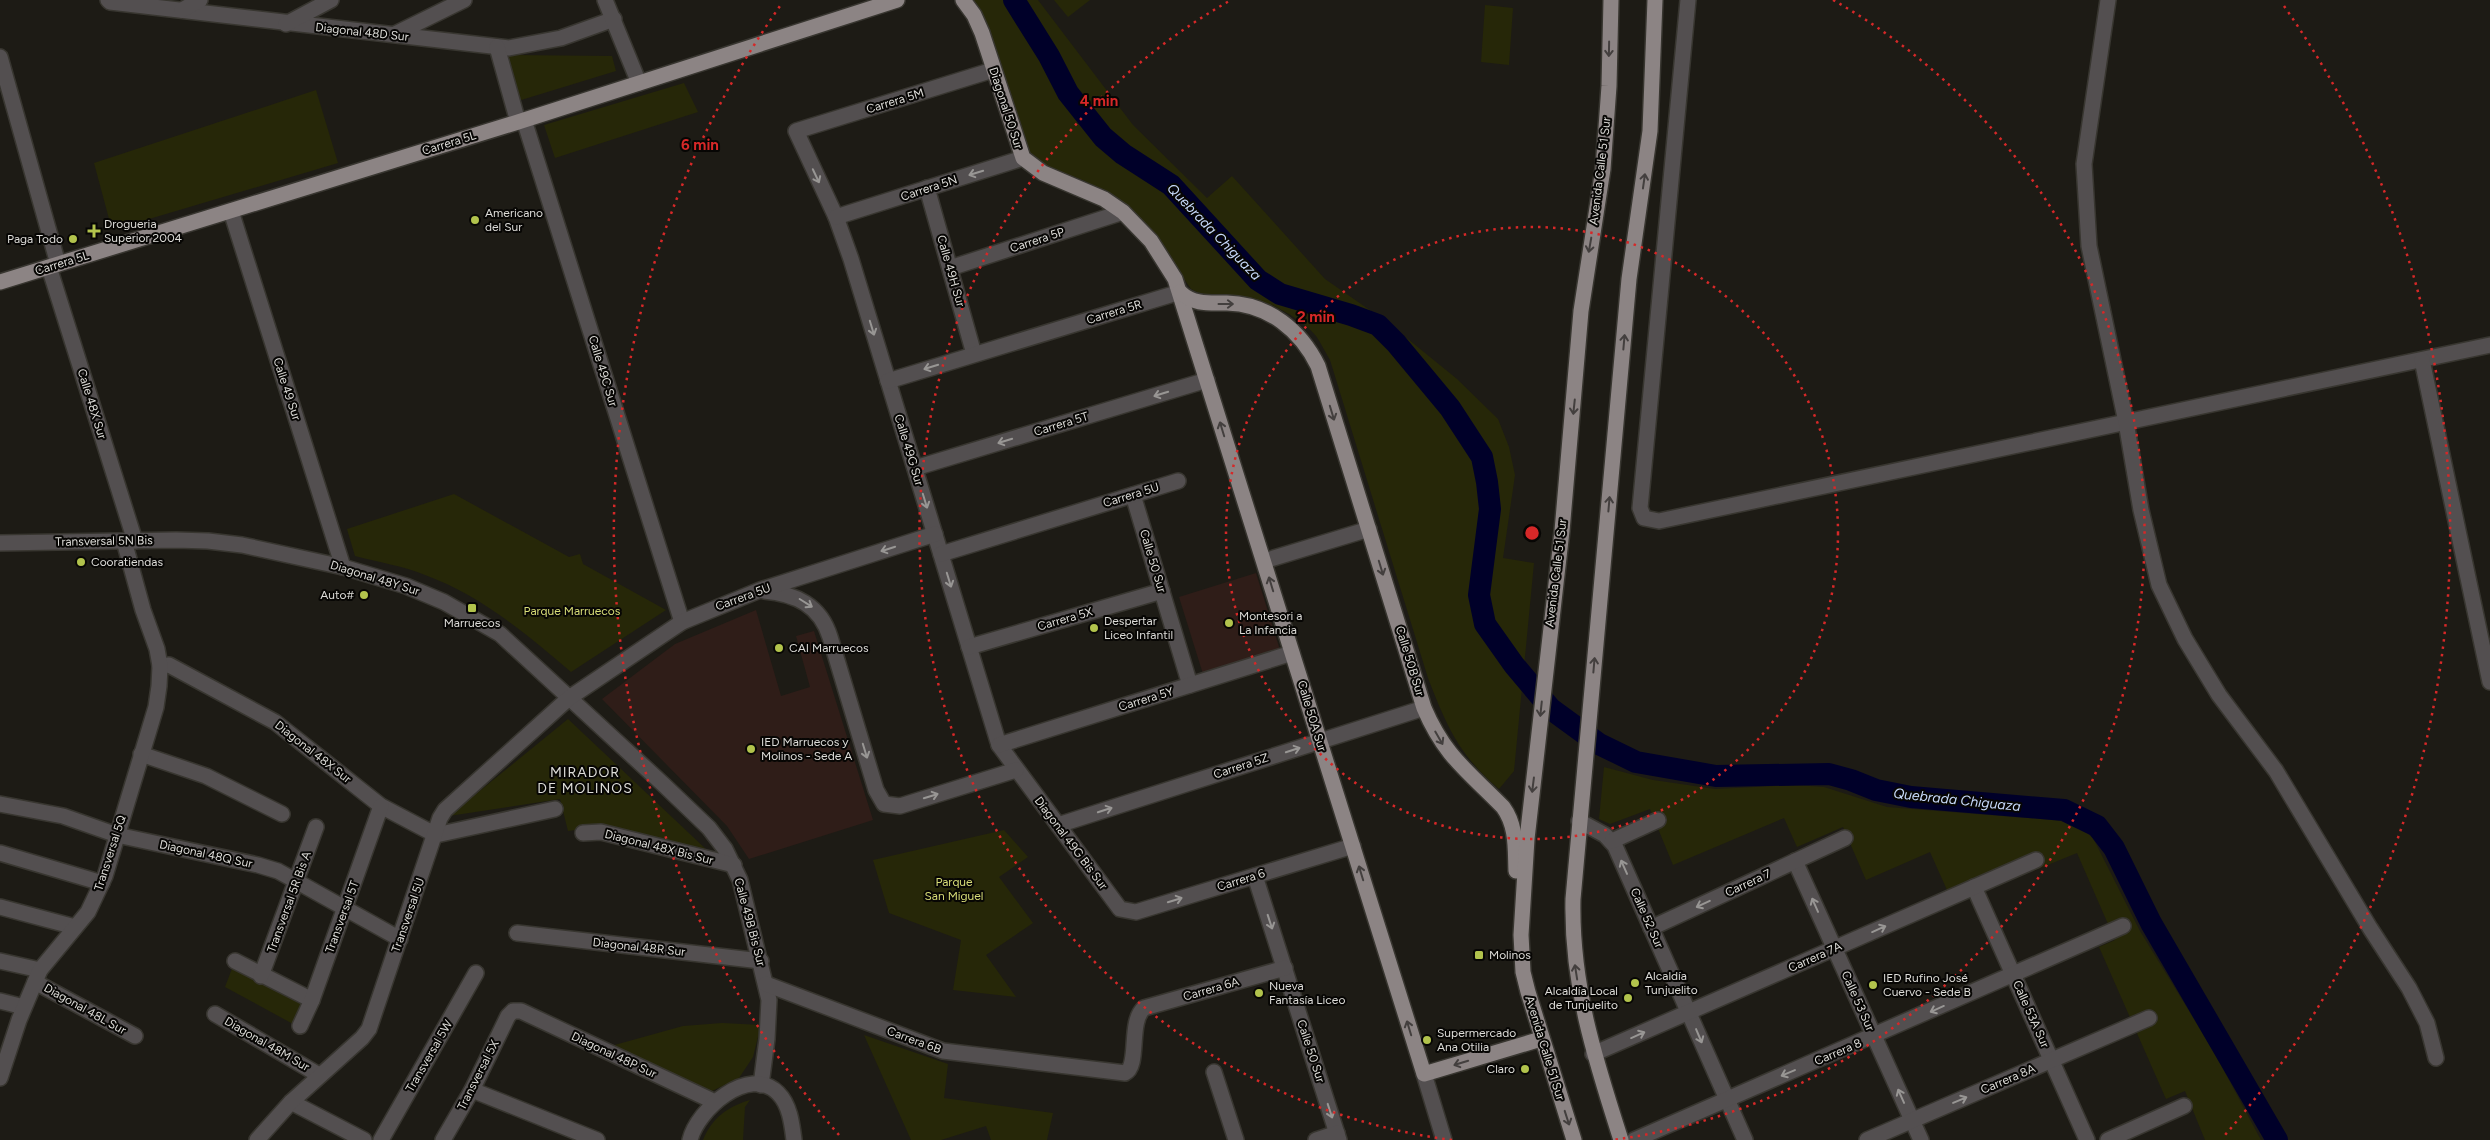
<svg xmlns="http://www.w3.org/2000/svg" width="2490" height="1140" viewBox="0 0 2490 1140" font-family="Figtree,sans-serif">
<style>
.education{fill:#2f1d18}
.green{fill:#262708}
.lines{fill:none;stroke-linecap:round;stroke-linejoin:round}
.river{stroke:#000029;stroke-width:22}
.minor-casing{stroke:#383630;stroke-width:18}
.major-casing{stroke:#383630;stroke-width:18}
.minor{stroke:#534f50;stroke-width:15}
.major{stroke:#8c8484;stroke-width:15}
.oneway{stroke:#433f3e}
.oneway2{stroke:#989694}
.ring{fill:none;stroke:#d62828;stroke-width:2.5;stroke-dasharray:2.5 5}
.poi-dot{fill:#b2c34c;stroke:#070604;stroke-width:2}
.labels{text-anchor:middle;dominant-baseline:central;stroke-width:4;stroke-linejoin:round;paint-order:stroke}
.street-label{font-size:12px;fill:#dddcd8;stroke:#070604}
.poi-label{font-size:12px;fill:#dddcd8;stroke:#070604;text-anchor:start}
.park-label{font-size:12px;fill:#d7dc77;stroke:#070604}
.water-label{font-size:14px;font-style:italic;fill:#c7d9fa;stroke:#070604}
.neighbourhood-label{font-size:14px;letter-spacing:1px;fill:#dddcd8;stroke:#070604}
.centre{fill:#d62828;stroke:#070604;stroke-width:2.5}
.ring-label{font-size:15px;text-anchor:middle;font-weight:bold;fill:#d62828;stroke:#070604;stroke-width:4;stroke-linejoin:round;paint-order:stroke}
</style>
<rect width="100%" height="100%" fill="#1d1b15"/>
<g class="education">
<polygon points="1256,573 1280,650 1203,674 1179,597"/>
<polygon points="756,610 781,696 810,687 796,636 814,631 873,820 749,859 727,826 602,699 675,644"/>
</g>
<g class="green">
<path d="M972,0H1038L1133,125L1207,198L1232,176L1325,279L1387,322L1457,379L1498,419L1509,447L1515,475L1503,558L1534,563L1514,771L1499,789C1459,755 1447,727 1428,678L1330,360C1325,352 1321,343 1316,336C1298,315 1261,297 1233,295C1218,294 1204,297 1191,289L1157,239L1114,197L1085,181L1045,166L1036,160L1027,151L994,45L985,21Z"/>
<polygon points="1054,0 1090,0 1068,17"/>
<polygon points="1485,5 1513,8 1509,65 1481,62"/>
<polygon points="503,55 612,56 616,71 518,101"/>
<polygon points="684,83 698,112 555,158 544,125"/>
<polygon points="316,90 338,163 112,230 94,163"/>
<path d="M454,494L569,557L580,554L583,564L666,610L571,672C527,634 480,595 425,575C403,566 378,562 355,556L347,529Z"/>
<polygon points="568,719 709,852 604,826 568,831 560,799 449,816"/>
<polygon points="1604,767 1653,780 1715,789 1796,785 1824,787 1887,807 2066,821 2081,828 2093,838 2140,931 2213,1050 2261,1140 2205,1140 2185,1091 2166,1099 2099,947 2115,940 2077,853 2033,871 2027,856 1947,890 1930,852 1866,880 1843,827 1797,847 1784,818 1673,865 1650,809 1610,824 1599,819"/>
<polygon points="1004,830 1028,857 999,877 1033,923 986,955 1016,997 953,990 961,940 889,913 873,860"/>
<polygon points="233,966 303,1001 293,1024 225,987"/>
<polygon points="722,1023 761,1025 753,1057 739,1078 710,1092 611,1046 683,1026"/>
<polygon points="864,1035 948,1064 944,1098 1053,1113 1047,1140 991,1140 986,1126 941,1140 911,1140"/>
<path d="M750,1100L745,1107L743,1140H703C712,1118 727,1107 750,1100Z"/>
</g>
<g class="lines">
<polyline class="river" points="1014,0 1049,56 1068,93 1103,137 1123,154 1171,185 1258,280 1280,294 1351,315 1378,325 1396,343 1450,408 1482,457 1487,482 1490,509 1479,595 1485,624 1514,665 1551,709 1599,744 1636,762 1716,776 1829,774 1851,780 1876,790 1911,797 2064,810 2097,826 2114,848 2151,923 2277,1140"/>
<g class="minor-casing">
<g id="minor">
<polyline points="108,0 110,2 509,48 561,38 614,19"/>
<polyline points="605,0 639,83"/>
<polyline points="1688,0 1640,508 1644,518 1659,521 2490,345"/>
<polyline points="2108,0 2084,164 2089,246 2126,422 2141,510 2159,585 2185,639 2219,695 2276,771 2370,928 2409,988 2427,1023 2436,1058"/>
<polyline points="182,10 200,0"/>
<polyline points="286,24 331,0"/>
<polyline points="395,34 464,0"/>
<polyline points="497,47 518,122"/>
<polyline points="0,57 58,264"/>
<polyline points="993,70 796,131 836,217 851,259 999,745 1120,909 1136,912 1353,846"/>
<polyline points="524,120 682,622"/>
<polyline points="927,188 974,354"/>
<polyline points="231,211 343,567"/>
<polyline points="836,217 1023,158"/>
<polyline points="49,267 135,541"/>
<polyline points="950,268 1123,212"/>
<polyline points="2422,360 2490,682"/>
<polyline points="888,381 1180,292"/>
<polyline points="915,468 1207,380"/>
<polyline points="1133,495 1190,685"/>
<polyline points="0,543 176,540 208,541 242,545 343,567 406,586 444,602 500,634 664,785 709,828 725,849 740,880 769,1000 767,1039 761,1085"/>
<polyline points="941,554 1178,481"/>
<polyline points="1264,561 1369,529"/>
<path d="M764,591C796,594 820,605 830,637L876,790L884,804L900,806L1016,770"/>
<polyline points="969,647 1162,591"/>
<polyline points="160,666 169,665 275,722 381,806 436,835 555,809"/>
<polyline points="999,745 1292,653"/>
<polyline points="141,754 206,776 282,814"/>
<polyline points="0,804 63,816 117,835 258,865 278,871 400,939"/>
<polyline points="1579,821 1605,835 1615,846 1745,1140"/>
<polyline points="1058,825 1424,708"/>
<polyline points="583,833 601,832 734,865"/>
<polyline points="1612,841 1658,820"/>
<polyline points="0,853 102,883"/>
<polyline points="1795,861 1921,1140"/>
<polyline points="1255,876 1339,1140"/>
<polyline points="1974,887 2087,1140"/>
<polyline points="0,907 75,927"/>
<polyline points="1651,928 1845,838"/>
<polyline points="517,933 761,961"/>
<polyline points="0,961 40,970"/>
<polyline points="235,961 312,1000"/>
<polyline points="261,976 316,827"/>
<polyline points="35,982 135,1036"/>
<path d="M766,984L943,1051L1125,1073C1140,1066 1128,1022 1144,1008L1285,968"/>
<polyline points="0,1001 24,1007"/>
<polyline points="215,1014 319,1075"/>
<polyline points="300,1026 312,1000 381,806"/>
<polyline points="1593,1054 2036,860"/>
<polyline points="1214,1072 1236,1140"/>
<polyline points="1424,1074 1444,1140"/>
<polyline points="0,1078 19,1020 40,970 88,912 105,876 156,707 159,686 160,666 157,649 143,610 124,541"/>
<polyline points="472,1090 597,1140"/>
<polyline points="291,1102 364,1140"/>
<polyline points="257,1140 291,1102 362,1038 369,1029 440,818 445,810 569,698 682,622 760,590 935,534"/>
<polyline points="381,1140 476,973"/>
<polyline points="443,1140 472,1090 508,1016 513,1011 521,1011 715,1102"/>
<path d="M690,1140C697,1110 749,1064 778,1093C790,1105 792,1124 794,1140"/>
<polyline points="1316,1140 1337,1133"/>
<polyline points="1634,1140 2123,926"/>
<polyline points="1867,1140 2149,1018"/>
<polyline points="2108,1140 2184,1106"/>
</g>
</g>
<g class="major-casing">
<g id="major">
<polyline points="963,0 974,15 982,33 1023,158 1043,173 1104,199 1123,212 1151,241 1175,279 1424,1074 1541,1039"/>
<polyline points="0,282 518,122 897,0"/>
<path d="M1180,292C1193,305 1210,303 1227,303C1269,304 1301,331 1318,366L1424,708C1445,757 1468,771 1503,807C1517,826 1515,849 1516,871"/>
<polyline points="1574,1140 1528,992 1523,972 1521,935 1527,839 1562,531 1581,311 1603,169 1609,86 1611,0"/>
<path d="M1621,1140C1595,1059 1571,985 1573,899L1629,279L1650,131L1655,0"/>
</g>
</g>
<use href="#minor" class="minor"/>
<use href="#major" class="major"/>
</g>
<defs><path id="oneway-shaft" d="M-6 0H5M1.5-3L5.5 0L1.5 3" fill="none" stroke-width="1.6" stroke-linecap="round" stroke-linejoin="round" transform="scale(1.25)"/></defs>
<g class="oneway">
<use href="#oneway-shaft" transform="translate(1609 49) rotate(91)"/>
<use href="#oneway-shaft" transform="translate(1644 181) rotate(-82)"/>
<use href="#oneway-shaft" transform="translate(1590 245) rotate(100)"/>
<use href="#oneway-shaft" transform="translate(1226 304)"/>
<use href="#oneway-shaft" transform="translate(1624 342) rotate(-85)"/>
<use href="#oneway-shaft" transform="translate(1574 407) rotate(96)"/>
<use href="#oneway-shaft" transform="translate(1332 413) rotate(73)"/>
<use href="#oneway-shaft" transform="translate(1222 429) rotate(-107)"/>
<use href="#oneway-shaft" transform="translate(1609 504) rotate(-85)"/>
<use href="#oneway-shaft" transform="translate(1381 568) rotate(73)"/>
<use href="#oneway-shaft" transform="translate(1271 584) rotate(-107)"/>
<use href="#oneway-shaft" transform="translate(1594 665) rotate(-85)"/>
<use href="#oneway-shaft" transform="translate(1541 709) rotate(96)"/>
<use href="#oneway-shaft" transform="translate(1439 738) rotate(60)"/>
<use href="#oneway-shaft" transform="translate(1533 785) rotate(97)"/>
<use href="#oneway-shaft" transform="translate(1361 873) rotate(-107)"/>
<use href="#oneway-shaft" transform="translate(1576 972) rotate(-99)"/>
<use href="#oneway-shaft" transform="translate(1409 1028) rotate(-107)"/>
<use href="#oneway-shaft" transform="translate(1461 1063) rotate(163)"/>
<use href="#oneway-shaft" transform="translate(1567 1118) rotate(72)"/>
</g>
<g class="oneway2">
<use href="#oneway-shaft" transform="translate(976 173) rotate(163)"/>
<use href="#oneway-shaft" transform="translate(816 176) rotate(65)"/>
<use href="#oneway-shaft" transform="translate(872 328) rotate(73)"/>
<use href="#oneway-shaft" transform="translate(931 367) rotate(163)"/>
<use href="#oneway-shaft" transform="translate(1161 394) rotate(163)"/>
<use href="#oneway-shaft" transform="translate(1005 441) rotate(163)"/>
<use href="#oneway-shaft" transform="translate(925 501) rotate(73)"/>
<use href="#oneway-shaft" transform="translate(888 549) rotate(162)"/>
<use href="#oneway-shaft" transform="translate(949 580) rotate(73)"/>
<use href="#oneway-shaft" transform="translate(806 603) rotate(32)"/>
<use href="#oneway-shaft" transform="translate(1293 750) rotate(-18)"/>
<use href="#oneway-shaft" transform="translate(865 751) rotate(73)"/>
<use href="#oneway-shaft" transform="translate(931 796) rotate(-17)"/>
<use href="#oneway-shaft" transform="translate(1105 810) rotate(-18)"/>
<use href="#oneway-shaft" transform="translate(1624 867) rotate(-114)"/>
<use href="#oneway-shaft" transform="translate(1175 900) rotate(-17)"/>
<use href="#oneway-shaft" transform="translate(1703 904) rotate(155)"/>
<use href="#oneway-shaft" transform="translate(1815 905) rotate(-114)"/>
<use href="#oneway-shaft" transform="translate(1270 922) rotate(72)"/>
<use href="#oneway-shaft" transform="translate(1879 929) rotate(-24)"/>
<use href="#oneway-shaft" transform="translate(1937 1009) rotate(156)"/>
<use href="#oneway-shaft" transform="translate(1638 1035) rotate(-24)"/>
<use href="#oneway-shaft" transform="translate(1699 1036) rotate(67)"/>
<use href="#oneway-shaft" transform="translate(1788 1073) rotate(157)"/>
<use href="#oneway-shaft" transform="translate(1901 1096) rotate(-114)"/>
<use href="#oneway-shaft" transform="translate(1960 1100) rotate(-23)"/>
<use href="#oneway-shaft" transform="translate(1330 1111) rotate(72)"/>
</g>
<g class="ring">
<circle cx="1532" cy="533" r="306"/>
<path d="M1452 1140A612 612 0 0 1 1231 0M1833 0A612 612 0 0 1 1612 1140"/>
<path d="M839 1135A918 918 0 0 1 780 6M2284 6A918 918 0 0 1 2225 1135"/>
</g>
<g class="poi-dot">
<circle cx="475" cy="220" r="5"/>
<path d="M91.5 223.5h5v5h5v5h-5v5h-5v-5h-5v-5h5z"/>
<circle cx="73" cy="239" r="5"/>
<circle cx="81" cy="562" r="5"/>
<circle cx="364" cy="595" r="5"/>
<rect x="467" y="603" width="10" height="10" rx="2.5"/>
<circle cx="1229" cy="623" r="5"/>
<circle cx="1094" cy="628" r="5"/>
<circle cx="779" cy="648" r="5"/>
<circle cx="751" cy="749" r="5"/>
<rect x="1474" y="950" width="10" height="10" rx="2.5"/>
<circle cx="1635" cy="983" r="5"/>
<circle cx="1873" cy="985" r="5"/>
<circle cx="1259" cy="993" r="5"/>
<circle cx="1628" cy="998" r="5"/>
<circle cx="1427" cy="1040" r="5"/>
<circle cx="1525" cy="1069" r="5"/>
</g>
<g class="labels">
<g class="street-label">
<text transform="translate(362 32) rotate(6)">Diagonal 48D Sur</text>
<text transform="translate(895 101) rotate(-17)">Carrera 5M</text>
<text transform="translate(1006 108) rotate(72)">Diagonal 50 Sur</text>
<text transform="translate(449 143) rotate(-17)">Carrera 5L</text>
<text transform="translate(1600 171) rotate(-83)">Avenida Calle 51 Sur</text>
<text transform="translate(929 188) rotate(-18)">Carrera 5N</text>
<text transform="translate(1037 240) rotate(-18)">Carrera 5P</text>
<text transform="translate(62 263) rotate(-17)">Carrera 5L</text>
<text transform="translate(951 271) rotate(74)">Calle 49H Sur</text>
<text transform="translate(1114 312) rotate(-17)">Carrera 5R</text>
<text transform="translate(603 371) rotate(73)">Calle 49C Sur</text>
<text transform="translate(287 389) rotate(72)">Calle 49 Sur</text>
<text transform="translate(92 404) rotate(73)">Calle 48X Sur</text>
<text transform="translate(1061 424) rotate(-17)">Carrera 5T</text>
<text transform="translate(909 450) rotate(73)">Calle 49G Sur</text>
<text transform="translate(1131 495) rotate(-17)">Carrera 5U</text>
<text transform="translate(104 541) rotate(-1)">Transversal 5N Bis</text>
<text transform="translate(1153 561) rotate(73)">Calle 50 Sur</text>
<text transform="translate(1556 573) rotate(-83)">Avenida Calle 51 Sur</text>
<text transform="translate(375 578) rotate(17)">Diagonal 48Y Sur</text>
<text transform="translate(743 597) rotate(-20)">Carrera 5U</text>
<text transform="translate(1065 619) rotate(-16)">Carrera 5X</text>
<text transform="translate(1410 661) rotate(73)">Calle 50B Sur</text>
<text transform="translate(1146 699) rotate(-17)">Carrera 5Y</text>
<text transform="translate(1312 716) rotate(73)">Calle 50A Sur</text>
<text transform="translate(313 752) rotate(38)">Diagonal 48X Sur</text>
<text transform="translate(1241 766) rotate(-18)">Carrera 5Z</text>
<text transform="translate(1071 843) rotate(53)">Diagonal 49G Bis Sur</text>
<text transform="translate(659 847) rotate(14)">Diagonal 48X Bis Sur</text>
<text transform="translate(110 853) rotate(-72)">Transversal 5Q</text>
<text transform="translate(206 854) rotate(12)">Diagonal 48Q Sur</text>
<text transform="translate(1241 880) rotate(-17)">Carrera 6</text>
<text transform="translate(1748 883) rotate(-25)">Carrera 7</text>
<text transform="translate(289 902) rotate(-70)">Transversal 5R Bis A</text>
<text transform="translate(408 915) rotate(-71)">Transversal 5U</text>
<text transform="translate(342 917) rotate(-70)">Transversal 5T</text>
<text transform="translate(1647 918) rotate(66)">Calle 52 Sur</text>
<text transform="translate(750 922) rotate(75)">Calle 49B Bis Sur</text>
<text transform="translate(639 947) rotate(6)">Diagonal 48R Sur</text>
<text transform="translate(1815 957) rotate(-24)">Carrera 7A</text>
<text transform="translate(1211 989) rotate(-16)">Carrera 6A</text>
<text transform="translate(1858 1001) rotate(66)">Calle 53 Sur</text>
<text transform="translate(85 1009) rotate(29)">Diagonal 48L Sur</text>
<text transform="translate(2031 1014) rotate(66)">Calle 53A Sur</text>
<text transform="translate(914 1040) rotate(20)">Carrera 6B</text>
<text transform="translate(267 1044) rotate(30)">Diagonal 48M Sur</text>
<text transform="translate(1545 1048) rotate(73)">Avenida Calle 51 Sur</text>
<text transform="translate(1311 1051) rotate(72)">Calle 50 Sur</text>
<text transform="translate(1838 1052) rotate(-23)">Carrera 8</text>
<text transform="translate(614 1055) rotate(25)">Diagonal 48P Sur</text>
<text transform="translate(429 1056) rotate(-60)">Transversal 5W</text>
<text transform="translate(478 1075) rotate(-63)">Transversal 5X</text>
<text transform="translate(2008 1079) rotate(-23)">Carrera 8A</text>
</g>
<g class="poi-label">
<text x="485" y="213">Americano<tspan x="485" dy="14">del Sur</tspan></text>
<text x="104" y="224">Drogueria<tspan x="104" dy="14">Superior 2004</tspan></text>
<text x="63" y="239" text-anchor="end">Paga Todo</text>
<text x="91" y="562">Cooratiendas</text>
<text x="354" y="595" text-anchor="end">Auto#</text>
<text x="1239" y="616">Montesori a<tspan x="1239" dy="14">La Infancia</tspan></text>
<text x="1104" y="621">Despertar<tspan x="1104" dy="14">Liceo Infantil</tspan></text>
<text x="472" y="623" text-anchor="middle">Marruecos</text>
<text x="789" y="648">CAI Marruecos</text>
<text x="761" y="742">IED Marruecos y<tspan x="761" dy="14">Molinos - Sede A</tspan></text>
<text x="1489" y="955">Molinos</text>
<text x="1645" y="976">Alcaldía<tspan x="1645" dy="14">Tunjuelito</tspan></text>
<text x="1883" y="978">IED Rufino José<tspan x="1883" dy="14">Cuervo - Sede B</tspan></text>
<text x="1269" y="986">Nueva<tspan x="1269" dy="14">Fantasía Liceo</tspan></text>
<text x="1618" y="991" text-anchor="end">Alcaldía Local<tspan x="1618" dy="14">de Tunjuelito</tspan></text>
<text x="1437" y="1033">Supermercado<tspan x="1437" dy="14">Ana Otilia</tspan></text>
<text x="1515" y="1069" text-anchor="end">Claro</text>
</g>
<g class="park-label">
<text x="572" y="611">Parque Marruecos</text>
<text x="954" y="882">Parque<tspan x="954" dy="14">San Miguel</tspan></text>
</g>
<g class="water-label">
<text transform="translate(1214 232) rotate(46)">Quebrada Chiguaza</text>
<text transform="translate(1957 800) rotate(6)">Quebrada Chiguaza</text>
</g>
<g class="neighbourhood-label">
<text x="585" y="772">MIRADOR<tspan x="585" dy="16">DE MOLINOS</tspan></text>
</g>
</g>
<circle cx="1532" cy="533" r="8" class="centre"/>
<g class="ring-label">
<text x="1099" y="106">4 min</text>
<text x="700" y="150">6 min</text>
<text x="1316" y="322">2 min</text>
</g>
</svg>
